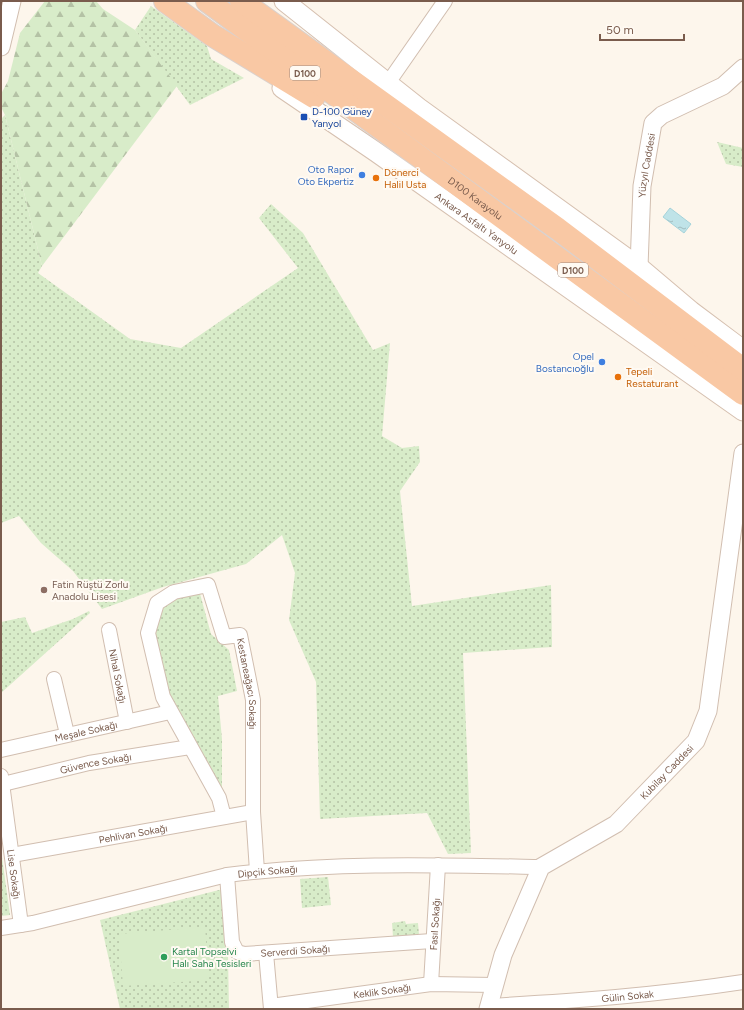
<svg xmlns="http://www.w3.org/2000/svg" width="744" height="1010" viewBox="0 0 744 1010" font-family="Figtree,sans-serif">
<style>
.grass{fill:url(#grass-dots)}
.forest{fill:url(#forest-firs)}
.park{fill:#d8ecc9}
.water{fill:url(#water-ripples);stroke:#a5d3da}
.lines{fill:none;stroke-linecap:round;stroke-linejoin:round}
.minor-casing{stroke:#d1beb0;stroke-width:16}
.tertiary-casing{stroke:#d1beb0;stroke-width:19}
.secondary-casing{stroke:#d6c0b0;stroke-width:21}
.trunk-casing{stroke:#dad1cd;stroke-width:24}
.minor{stroke:#fff;stroke-width:14}
.tertiary{stroke:#fff;stroke-width:17}
.secondary{stroke:#fff;stroke-width:19}
.trunk{stroke:#f9c8a4;stroke-width:22}
.transit-dot{fill:#1a4fb4;stroke:#fffaf3;stroke-width:1.5}
.shop-dot{fill:#3f7fe0;stroke:#fffaf3;stroke-width:1.5}
.food-dot{fill:#e8710a;stroke:#fffaf3;stroke-width:1.5}
.education-dot{fill:#8d6e63;stroke:#fffaf3;stroke-width:1.5}
.leisure-dot{fill:#2e9e5b;stroke:#fffaf3;stroke-width:1.5}
.labels{text-anchor:middle;dominant-baseline:central;stroke-width:4;stroke-linejoin:round;paint-order:stroke}
.shield{fill:#fffaf3;stroke:#a28b7f;stroke-width:1}
.shield-label{font-size:9px;font-weight:bold;fill:#7a5c4d}
.transit-label{font-size:10px;fill:#164399;stroke:#fffaf3;text-anchor:start}
.street-label{font-size:10px;fill:#7a5c4d;stroke:#fffaf3}
.shop-label{font-size:10px;fill:#366cbe;stroke:#fffaf3;text-anchor:end}
.food-label{font-size:10px;fill:#c56008;stroke:#fffaf3;text-anchor:start}
.education-label{font-size:10px;fill:#785e54;stroke:#fffaf3;text-anchor:start}
.leisure-label{font-size:10px;fill:#27864d;stroke:#fffaf3;text-anchor:start}
</style>
<defs>
<pattern id="grass-dots" width="8" height="8" patternUnits="userSpaceOnUse"><rect width="8" height="8" fill="#d8ecc9"/><path d="M2 2h.1M6 6h.1" fill="none" stroke="#b4c2a5" stroke-width="1.8" stroke-linecap="round"/></pattern>
<pattern id="forest-firs" width="22" height="20" patternUnits="userSpaceOnUse"><rect width="22" height="20" fill="#d8ecc9"/><path d="M5 1l3.5 6h-7zM16 11l3.5 6h-7z" fill="#b4c2a5"/></pattern>
<pattern id="water-ripples" width="26" height="14" patternUnits="userSpaceOnUse"><rect width="26" height="14" fill="#bfe3e8"/><path d="M2 4q2-2 4 0t4 0M15 11q2-2 4 0t4 0" fill="none" stroke="#a0bbbe"/></pattern>
</defs>
<rect width="100%" height="100%" fill="#fdf6ec"/>
<g class="grass">
<polygon points="151,6 207,46 211,59 244,78 190,105 135,30"/>
<polygon points="5,115 42,266 38,273 130,339 181,348 298,268 259,218 271,204 303,233 373,350 390,343 382,436 402,448 419,446 420,462 400,491 412,606 551,585 552,647 463,653 471,853 448,854 427,813 320,819 316,682 289,620 295,573 282,535 246,564 163,587 102,609 73,571 41,543 19,516 1,523 1,119"/>
<polygon points="717,142 743,148 743,167 726,164"/>
<polygon points="199,590 211,634 229,650 237,691 218,696 222,739 222,793 173,711 152,635 158,609 174,595"/>
<polygon points="89,611 90,613 1,693 1,622 25,617 32,633 73,619"/>
<polygon points="1,850 10,915 1,916"/>
<polygon points="328,877 331,905 302,908 300,879"/>
<polygon points="223,889 228,957 229,1009 120,1009 100,920"/>
<polygon points="405,921 406,924 418,923 419,935 393,937 392,923"/>
</g>
<polygon class="forest" points="45,1 96,1 103,9 135,30 177,86 42,266 5,115 1,107 1,94 8,81 20,33"/>
<polygon class="park" points="205,927 209,980 123,986 119,934"/>
<polygon class="water" points="670,208 691,224 684,233 663,217"/>
<g class="lines">
<g class="minor-casing">
<g id="minor">
<polyline points="388,83 445,1"/>
<path id="s1" d="M109,630L127,722"/>
<polyline points="54,679 67,734"/>
<path id="s2" d="M1,750L170,712"/>
<path id="s3" d="M1,776L21,925"/>
<path id="s4" d="M3,784L89,763L190,747"/>
<path id="s5" d="M224,817L219,798L163,697L148,633L157,603L174,592L208,585L224,637L240,635L253,700V812L257,871"/>
<path id="s6" d="M12,855L253,812"/>
<path id="s7" d="M227,875L232,942L237,952L244,954L432,941"/>
<path id="s8" d="M1,928L33,923L227,875C331,862 437,865 541,867"/>
<polyline points="266,953 271,1009"/>
<path id="s9" d="M431,984L438,865"/>
<path id="s10" d="M271,1006L431,984L494,985"/>
<path id="s11" d="M488,1006C574,1001 658,995 743,982"/>
</g>
</g>
<g class="tertiary-casing">
<g id="tertiary">
<polyline points="1,47 12,1"/>
<path id="s12" d="M639,267L642,186L653,123L662,115L723,86L743,68"/>
<path id="s13" d="M488,1009L503,955L541,867L616,824L696,741L708,711L743,453"/>
</g>
</g>
<g class="secondary-casing">
<g id="secondary">
<polyline points="284,1 419,108 639,267 691,311 743,350"/>
<path id="s14" d="M282,88L376,152L743,411"/>
</g>
</g>
<g class="trunk-casing">
<g id="trunk">
<polyline points="165,1 212,35 314,97"/>
<path id="s15" d="M207,1L743,394"/>
<polyline points="241,1 558,229 743,369"/>
</g>
</g>
<use href="#minor" class="minor"/>
<use href="#tertiary" class="tertiary"/>
<use href="#secondary" class="secondary"/>
<use href="#trunk" class="trunk"/>
</g>
<rect class="transit-dot" x="300" y="113" width="8" height="8" rx="2"/>
<g class="shop-dot">
<circle cx="362" cy="175" r="4"/>
<circle cx="602" cy="362" r="4"/>
</g>
<g class="food-dot">
<circle cx="376" cy="178" r="4"/>
<circle cx="618" cy="377" r="4"/>
</g>
<circle class="education-dot" cx="44" cy="590" r="4"/>
<circle class="leisure-dot" cx="164" cy="957" r="4"/>
<g class="labels">
<g class="shield">
<rect x="290" y="66" width="30" height="14" rx="3"/>
<rect x="558" y="263" width="30" height="14" rx="3"/>
</g>
<g class="shield-label">
<text x="305" y="73">D100</text>
<text x="573" y="270">D100</text>
</g>
<g class="transit-label">
<text x="312" y="111">D-100 Güney<tspan x="312" dy="12">Yanyol</tspan></text>
</g>
<g class="street-label">
<text stroke="none"><textPath href="#s12" startOffset="102">Yüzyıl Caddesi</textPath></text>
<text stroke="none"><textPath href="#s15" startOffset="333">D100 Karayolu</textPath></text>
<text stroke="none"><textPath href="#s14" startOffset="237">Ankara Asfaltı Yanyolu</textPath></text>
<text stroke="none"><textPath href="#s1" startOffset="47">Nihal Sokağı</textPath></text>
<text stroke="none"><textPath href="#s5" startOffset="407">Kestaneağacı Sokağı</textPath></text>
<text stroke="none"><textPath href="#s2" startOffset="87">Meşale Sokağı</textPath></text>
<text stroke="none"><textPath href="#s4" startOffset="95">Güvence Sokağı</textPath></text>
<text stroke="none"><textPath href="#s13" startOffset="311">Kubilay Caddesi</textPath></text>
<text stroke="none"><textPath href="#s6" startOffset="123">Pehlivan Sokağı</textPath></text>
<text stroke="none"><textPath href="#s8" startOffset="273">Dipçik Sokağı</textPath></text>
<text stroke="none"><textPath href="#s3" startOffset="99">Lise Sokağı</textPath></text>
<text stroke="none"><textPath href="#s9" startOffset="60">Fasıl Sokağı</textPath></text>
<text stroke="none"><textPath href="#s7" startOffset="137">Serverdi Sokağı</textPath></text>
<text stroke="none"><textPath href="#s10" startOffset="112">Keklik Sokağı</textPath></text>
<text stroke="none"><textPath href="#s11" startOffset="140">Gülin Sokak</textPath></text>
</g>
<g class="shop-label">
<text x="354" y="169">Oto Rapor<tspan x="354" dy="12">Oto Ekpertiz</tspan></text>
<text x="594" y="356">Opel<tspan x="594" dy="12">Bostancıoğlu</tspan></text>
</g>
<g class="food-label">
<text x="384" y="172">Dönerci<tspan x="384" dy="12">Halil Usta</tspan></text>
<text x="626" y="371">Tepeli<tspan x="626" dy="12">Restaturant</tspan></text>
</g>
<g class="education-label">
<text x="52" y="584">Fatin Rüştü Zorlu<tspan x="52" dy="12">Anadolu Lisesi</tspan></text>
</g>
<g class="leisure-label">
<text x="172" y="951">Kartal Topselvi<tspan x="172" dy="12">Halı Saha Tesisleri</tspan></text>
</g>
</g>
<rect width="744" height="1010" fill="none" stroke="#7a5c4d" stroke-width="4"/>
<path d="M600 34v6h84v-6" fill="none" stroke="#7a5c4d" stroke-width="2"/>
<text x="606" y="34" font-size="12" fill="#7a5c4d" stroke="#fffaf3" stroke-width="3" paint-order="stroke">50 m</text>
</svg>
